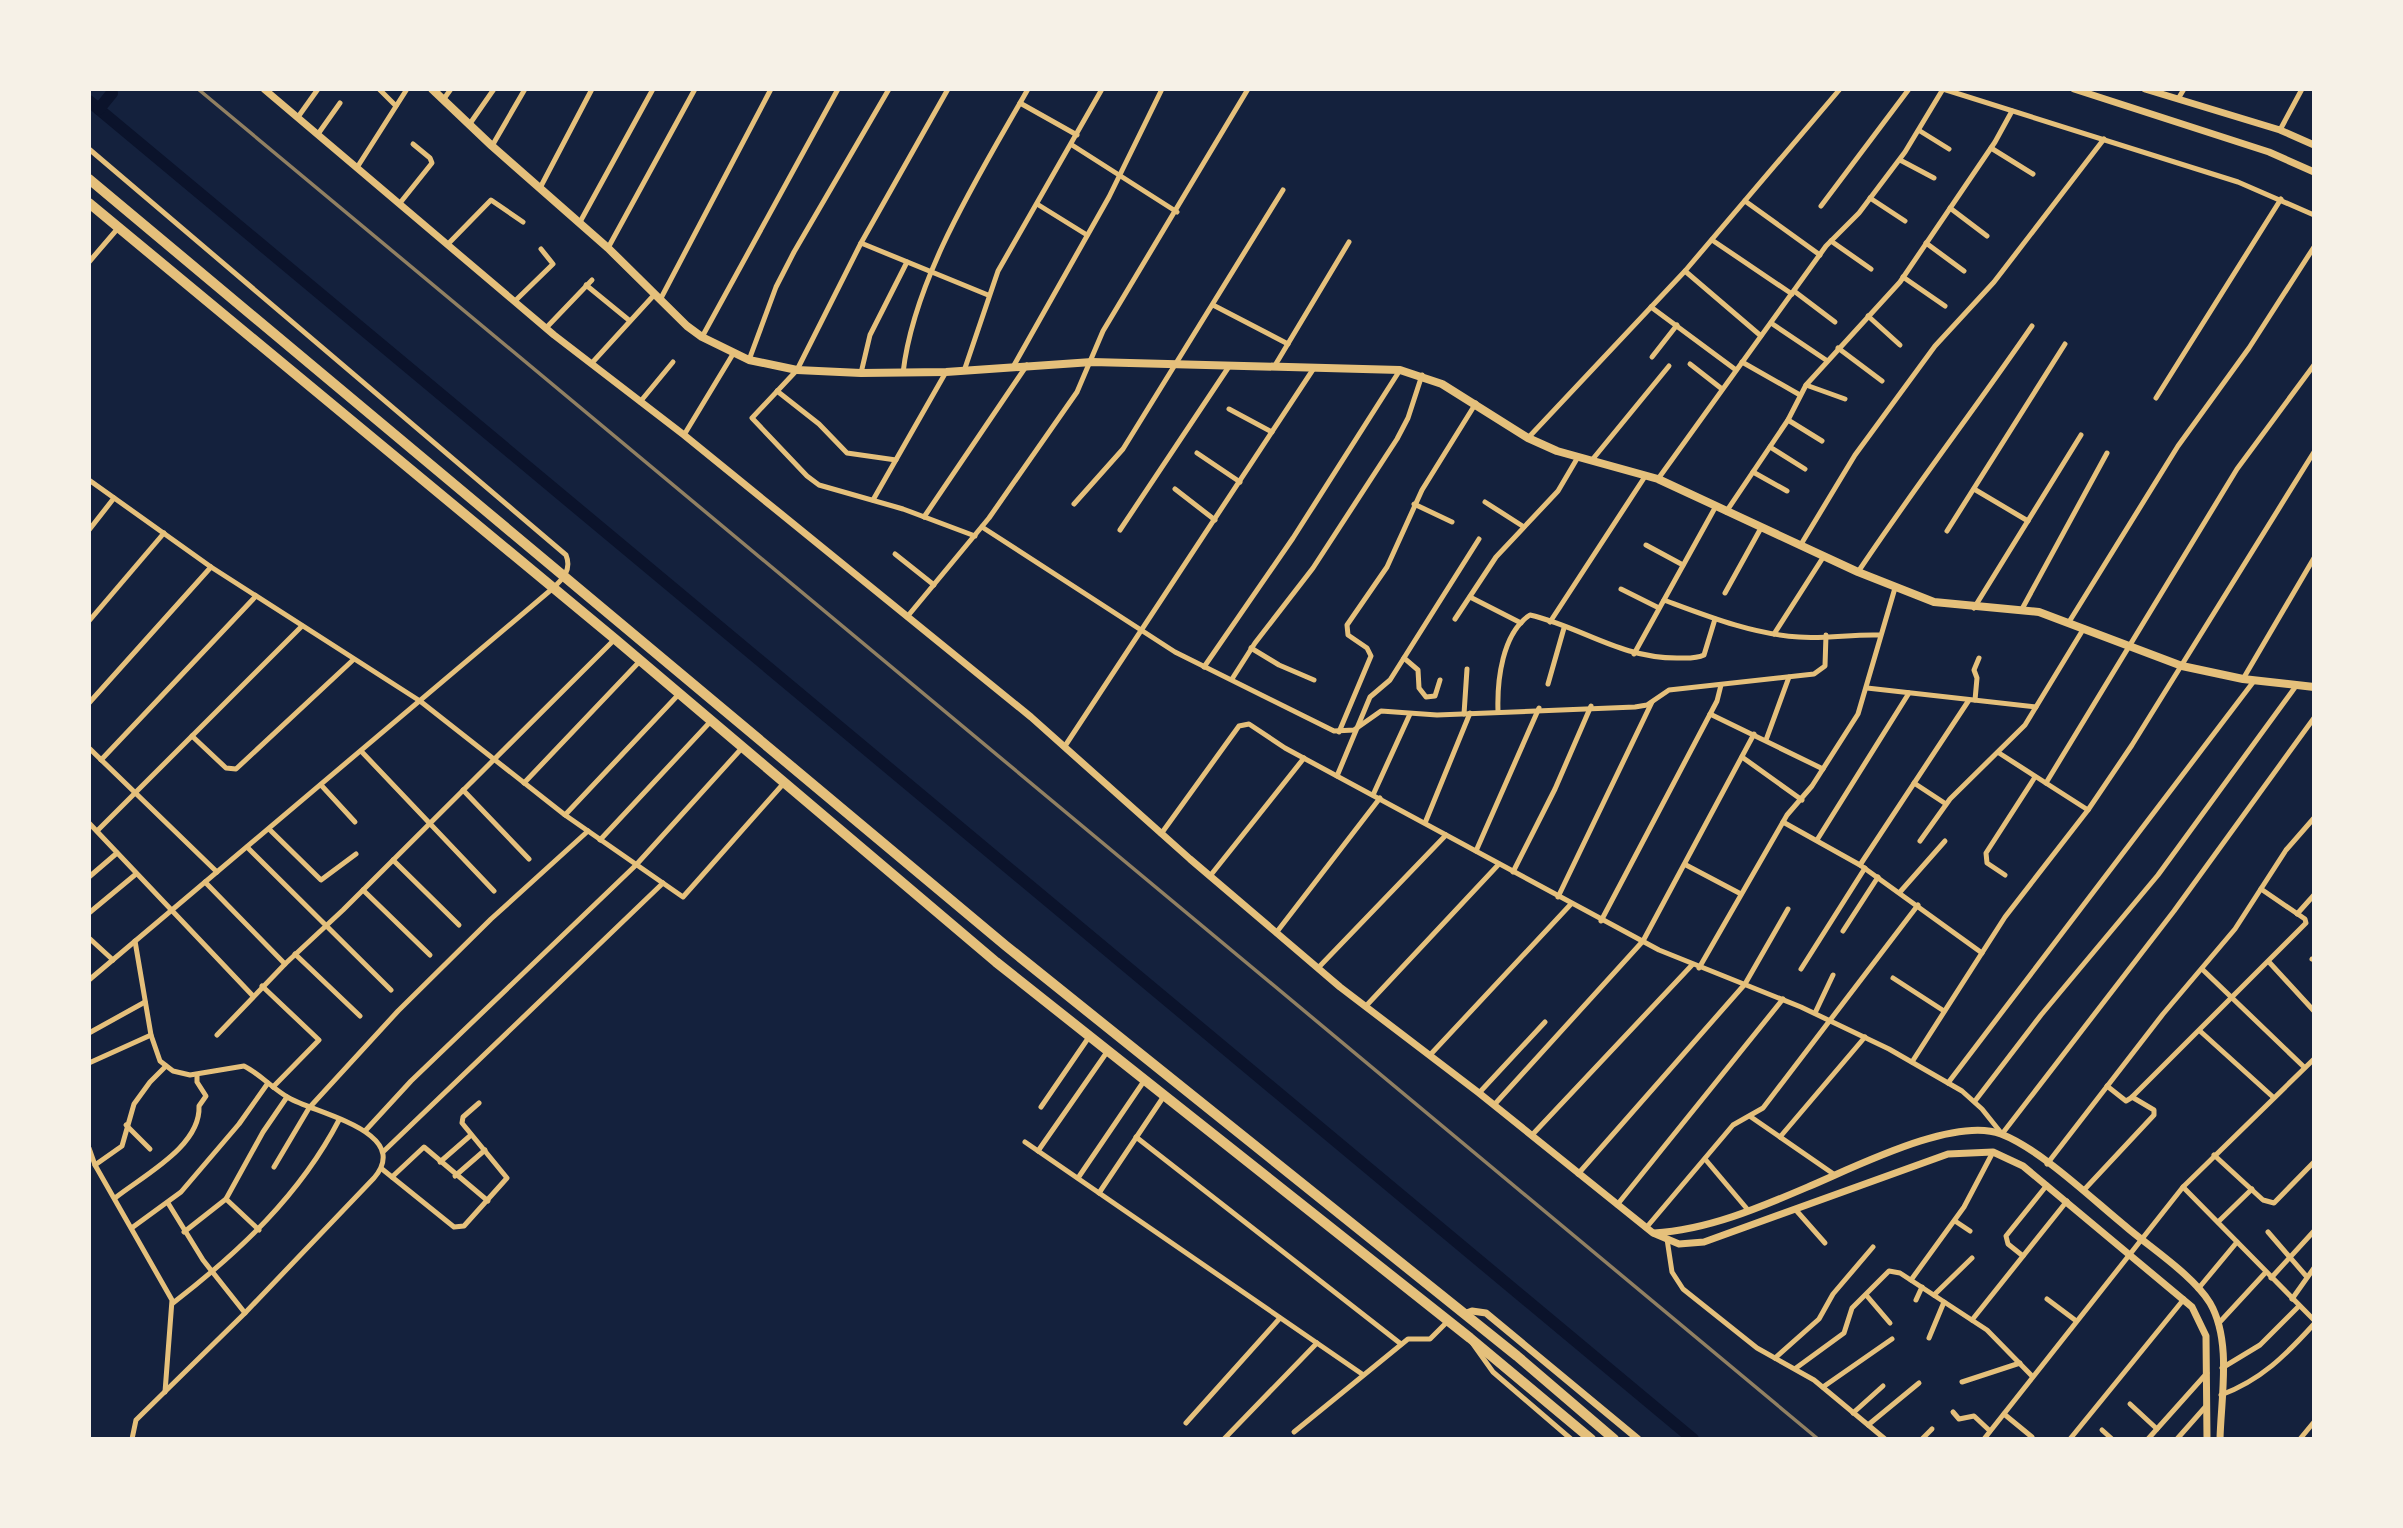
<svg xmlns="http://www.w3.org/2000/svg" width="2403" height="1528" viewBox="0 0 2403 1528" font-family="Figtree,sans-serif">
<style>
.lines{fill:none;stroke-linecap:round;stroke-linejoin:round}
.canal{stroke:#0b132b;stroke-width:12}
.minor{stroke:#e5c07b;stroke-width:5}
.tertiary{stroke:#e5c07b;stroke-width:7}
.secondary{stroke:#e5c07b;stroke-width:8}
.trunk{stroke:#e5c07b;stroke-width:10}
.rail{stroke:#918062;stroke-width:3.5}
</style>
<rect width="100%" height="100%" fill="#14213d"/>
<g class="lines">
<g class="canal">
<polyline points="89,101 1693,1439"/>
<polyline points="99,109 112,93"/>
</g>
<g class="minor">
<polyline points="379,89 396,106"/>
<polyline points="948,89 861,243 797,370 752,418 807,476 819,485 903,509 975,536"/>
<polyline points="1943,89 2238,182 2314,215"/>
<polyline points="2178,99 2184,89"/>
<polyline points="443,100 451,89"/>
<polyline points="1020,103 1077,135"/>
<polyline points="298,117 318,89"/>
<polyline points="469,125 494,89"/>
<polyline points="2280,130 2302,89"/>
<polyline points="1920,131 1949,149"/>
<polyline points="318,134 340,103"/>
<polyline points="1072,145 1177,212"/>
<polyline points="492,146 525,89"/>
<polyline points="1991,148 2033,174"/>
<path d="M89,149L566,555C572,570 563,579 552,589L89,980"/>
<polyline points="1900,160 1934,178"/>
<polyline points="358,166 407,89"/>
<polyline points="540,188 592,89"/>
<polyline points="1870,198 1905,221"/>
<polyline points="1745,201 1820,255"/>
<polyline points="400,203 432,163 430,158 413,144"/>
<polyline points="1037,204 1087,235"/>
<polyline points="1821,206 1909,89"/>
<polyline points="1950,208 1987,236"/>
<polyline points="580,222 653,89"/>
<polyline points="1712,240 1792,294"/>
<polyline points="1831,241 1871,269"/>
<polyline points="861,243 988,295"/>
<polyline points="1926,243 1964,271"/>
<polyline points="448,244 491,200 523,222"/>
<polyline points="608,248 695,89"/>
<polyline points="89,262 119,227"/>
<polyline points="1685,271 1761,336"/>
<polyline points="1903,277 1945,306"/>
<polyline points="586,285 630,321"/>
<polyline points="1794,291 1835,322"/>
<polyline points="660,300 771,89"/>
<polyline points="515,301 553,264 541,249"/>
<polyline points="1213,305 1288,344"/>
<polyline points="1651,307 1736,370"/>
<polyline points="1868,316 1900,345"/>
<polyline points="1771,323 1826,360"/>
<polyline points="546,328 592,280"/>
<polyline points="702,337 838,89"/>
<polyline points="1838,348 1882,381"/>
<polyline points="1652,357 1677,325"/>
<polyline points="749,360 776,287 794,252 889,89"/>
<polyline points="1742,362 1800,395"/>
<polyline points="591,364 654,295"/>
<polyline points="1690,364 1722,389"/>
<polyline points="1013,367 1109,197 1162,89"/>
<polyline points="1274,367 1349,242"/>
<polyline points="964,371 998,271 1102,89"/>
<polyline points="861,373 870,335 907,262"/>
<path d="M903,373C914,277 980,174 1028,89"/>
<polyline points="1806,385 1845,399"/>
<polyline points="777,391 819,424 847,453 896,460"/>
<polyline points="2156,398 2281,199"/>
<polyline points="640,402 673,362"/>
<polyline points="1229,409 1272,432"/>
<polyline points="1788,420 1822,441"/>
<polyline points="684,435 733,354"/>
<polyline points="1528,438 1685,271 1840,89"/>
<polyline points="1770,447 1805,469"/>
<polyline points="1197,453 1240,482"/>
<polyline points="1592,460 1669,366"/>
<polyline points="1753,472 1787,491"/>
<polyline points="1658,479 1826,246 1859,213 1905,152 1943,89"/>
<polyline points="89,480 211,567 420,701 565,815 683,897 784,783"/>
<polyline points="1175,489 1215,520"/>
<polyline points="1974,489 2028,521"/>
<polyline points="873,500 946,372"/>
<polyline points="1485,502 1524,527"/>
<polyline points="1074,504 1123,449 1283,190"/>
<polyline points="1414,504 1452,522"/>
<polyline points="1726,512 1788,420 1806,385 1900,282 1995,142 2012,111"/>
<polyline points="924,517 1027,365"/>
<polyline points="982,527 1175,652 1334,731 1354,730 1381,711 1437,715 1635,707 1647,705 1669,690 1814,674 1825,666 1826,635"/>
<polyline points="89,530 114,498"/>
<polyline points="1120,530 1230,365"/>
<polyline points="1947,531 2065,344"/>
<polyline points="1646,545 1683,565"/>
<polyline points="1800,546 1855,455 1935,346 1994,282 2104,139"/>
<polyline points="895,554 934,585"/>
<path d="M1858,572C1914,488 1975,409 2032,326"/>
<polyline points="1621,589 1659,608"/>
<polyline points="1725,593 1761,528"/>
<polyline points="1470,597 1521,623"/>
<path d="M1664,600C1707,616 1752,634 1799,637C1825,639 1853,634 1879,635"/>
<polyline points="1974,608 2081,435"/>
<polyline points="2022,609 2107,453"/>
<polyline points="907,617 989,518 1077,392 1103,331 1248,89"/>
<polyline points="1455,619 1496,557 1558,491 1578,457"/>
<polyline points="89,621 164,533"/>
<polyline points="1550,622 1646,475"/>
<polyline points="2069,622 2178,446 2249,348 2314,247"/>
<polyline points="1774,634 1824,556"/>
<polyline points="1251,648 1279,665 1314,680"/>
<polyline points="1634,654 1716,506"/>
<polyline points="1404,658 1418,670 1419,688 1426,697 1435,696 1440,680"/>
<polyline points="1204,667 1293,538 1400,370"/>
<polyline points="1232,679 1255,643 1313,568 1397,439 1408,418 1422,375"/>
<polyline points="2243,679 2314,558"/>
<polyline points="1548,684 1564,628"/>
<polyline points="1867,688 2036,707"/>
<polyline points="1975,700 1977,678 1974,670 1979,658"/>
<polyline points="89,703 211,567"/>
<path d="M1498,711C1497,681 1502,633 1530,615C1582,627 1619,658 1677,658C1686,658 1696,659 1704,655L1715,619"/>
<polyline points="1464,714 1467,669"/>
<polyline points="1710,714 1823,769"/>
<polyline points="1339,732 1371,656 1367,648 1348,635 1347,625 1387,567 1422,490 1476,403"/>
<polyline points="192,736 226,768 236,769 353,660"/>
<polyline points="1766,740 1789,677"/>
<polyline points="1065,746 1314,368"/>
<polyline points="89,748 217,872"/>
<polyline points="361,751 494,891"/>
<polyline points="1999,753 2088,810"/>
<polyline points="1742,757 1802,800"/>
<polyline points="101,760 256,596"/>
<polyline points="1337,776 1370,697 1390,680 1479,539"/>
<polyline points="524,783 640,661"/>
<polyline points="1914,783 1946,804"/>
<polyline points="2046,783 2237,469 2314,365"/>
<polyline points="321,785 355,822"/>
<polyline points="463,790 529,859"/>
<polyline points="1373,795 1410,714"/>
<polyline points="565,815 679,694"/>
<polyline points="1783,822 1860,865 1982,953"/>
<polyline points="89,823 253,996"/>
<polyline points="1425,823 1470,713"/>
<polyline points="269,829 321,880 356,854"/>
<polyline points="97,831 302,626"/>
<polyline points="1161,834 1239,726 1249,724 1285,748 1659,950 1801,1007 1889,1049 1962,1091 1982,1109 2002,1134 2174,911 2314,718"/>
<polyline points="600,840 711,721"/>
<polyline points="1817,840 1909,693"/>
<polyline points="1920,841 1950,799 2025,725 2084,628"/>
<polyline points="247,847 391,990"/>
<polyline points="1476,851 1539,708"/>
<polyline points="393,860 459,925"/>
<polyline points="1686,865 1741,894"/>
<polyline points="1860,865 1969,700"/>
<polyline points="1513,872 1555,789 1591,706"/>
<polyline points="2005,875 1987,863 1986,853 2035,777"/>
<polyline points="1210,876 1304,758"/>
<polyline points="89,877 117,853"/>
<polyline points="205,882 285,964"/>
<polyline points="363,890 430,955"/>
<polyline points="1900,892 1945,841"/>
<polyline points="1558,897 1652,702"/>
<polyline points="89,913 136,874"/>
<polyline points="2297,914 2314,895"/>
<polyline points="1601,921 1717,701 1721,685"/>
<polyline points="1843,931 1878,877"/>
<polyline points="1276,933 1380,798"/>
<polyline points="89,938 113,960"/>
<polyline points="295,954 360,1016"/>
<polyline points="2312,959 2314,960"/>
<polyline points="2269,962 2314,1011"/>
<polyline points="1318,968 1446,835"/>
<polyline points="1699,968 1787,815 1812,786 1858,714 1895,588"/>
<polyline points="1801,969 1865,868"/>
<polyline points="2202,969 2304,1067"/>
<polyline points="1893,978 1944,1011"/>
<polyline points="262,986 319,1040 273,1087"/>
<polyline points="1366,1006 1499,864"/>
<polyline points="1815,1013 1833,975"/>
<polyline points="2200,1031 2273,1097"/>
<polyline points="89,1033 145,1002"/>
<polyline points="217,1035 285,964 343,910 615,639"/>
<polyline points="1430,1055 1571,904"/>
<polyline points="1912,1062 2005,917 2088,810 2132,745 2314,452"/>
<polyline points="89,1063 151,1035"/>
<polyline points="1948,1083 2254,681"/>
<polyline points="2107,1086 2126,1101 2131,1098 2306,923 2305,919 2261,889"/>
<polyline points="1479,1093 1545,1022"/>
<polyline points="1975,1101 2041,1015 2158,875 2296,686"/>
<polyline points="1494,1105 1643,941 1754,734"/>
<polyline points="1041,1107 1089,1037"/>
<polyline points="1751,1117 1835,1175"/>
<polyline points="126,1125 150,1149"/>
<polyline points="365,1131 411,1081 636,865 742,748"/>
<polyline points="1532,1135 1692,965"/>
<polyline points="1136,1137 1401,1344"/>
<polyline points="1780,1137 1865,1037"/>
<polyline points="1025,1142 1362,1374"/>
<polyline points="89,1148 95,1165 172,1300 165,1392"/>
<polyline points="384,1151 663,883"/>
<polyline points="1038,1151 1107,1052"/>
<polyline points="2214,1155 2263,1200 2274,1203 2314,1162"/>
<polyline points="1705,1159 1748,1210"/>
<polyline points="440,1162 471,1135"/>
<polyline points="2047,1164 2163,1014 2235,929 2286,850 2314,818"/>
<polyline points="95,1165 122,1146 134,1104 150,1082 166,1066"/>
<polyline points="274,1167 309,1108 398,1011 491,919 588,831"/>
<polyline points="382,1169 454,1227 464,1226 507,1178 462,1123 463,1117 479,1103"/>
<polyline points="1578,1174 1745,984 1788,909"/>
<polyline points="455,1176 485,1150"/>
<polyline points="392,1177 424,1147 488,1201"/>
<polyline points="1078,1178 1144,1081"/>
<polyline points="2183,1187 2314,1320"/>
<polyline points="2083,1191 2154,1115 2154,1110 2132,1097"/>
<polyline points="1099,1193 1164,1096"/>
<path d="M115,1198C144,1175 201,1146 199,1106L206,1096L197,1082V1075"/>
<polyline points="226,1199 259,1230"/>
<polyline points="168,1203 203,1260 245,1313"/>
<polyline points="1617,1205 1783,999"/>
<polyline points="1795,1209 1825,1243"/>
<polyline points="1955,1221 1970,1231"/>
<polyline points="2218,1222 2252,1189"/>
<polyline points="133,1227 181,1192 239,1124 268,1083"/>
<polyline points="1646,1228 1733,1125 1763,1108 1918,905"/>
<polyline points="184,1232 226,1199 263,1132 287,1097"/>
<polyline points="2268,1232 2307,1277"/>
<polyline points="1667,1239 1672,1272 1683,1289 1757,1348 1814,1380 1885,1439"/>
<polyline points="2023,1256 2008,1244 2006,1236 2047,1185"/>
<polyline points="2271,1278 2314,1231"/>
<polyline points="1911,1280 1964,1207 1993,1152"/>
<polyline points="2198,1289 2237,1242"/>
<polyline points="1934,1295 1972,1258"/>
<polyline points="1867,1296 1890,1323"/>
<polyline points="2047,1299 2075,1320"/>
<polyline points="2292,1299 2314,1268"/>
<polyline points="1916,1300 1922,1287"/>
<path d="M173,1303C239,1252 300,1195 339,1120"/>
<polyline points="1972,1320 2067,1201"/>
<polyline points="2218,1324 2266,1272"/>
<polyline points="1929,1338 1944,1302"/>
<polyline points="1473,1344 1493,1372 1571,1439"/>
<polyline points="1775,1358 1819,1319 1833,1294 1873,1247"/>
<polyline points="1796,1368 1844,1333 1852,1308 1889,1271 1900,1273 1987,1330 2032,1376"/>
<polyline points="2222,1368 2260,1345 2299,1306"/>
<polyline points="1962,1382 2020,1363"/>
<polyline points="1823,1387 1892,1339"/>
<path d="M2221,1395C2261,1380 2285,1356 2314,1324"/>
<polyline points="2130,1404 2157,1429"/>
<polyline points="1953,1412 1959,1419 1974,1416 1990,1431"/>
<polyline points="1853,1413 1883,1386"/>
<polyline points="2004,1414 2032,1437"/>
<polyline points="1186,1423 1280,1318"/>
<polyline points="1868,1425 1919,1383"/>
<polyline points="2102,1430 2112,1439"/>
<polyline points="1294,1432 1408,1339 1430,1339 1448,1321"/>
<path d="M132,1439L136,1420L245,1313L374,1178C413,1132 317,1114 289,1098C273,1089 260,1074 244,1066L190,1075L173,1071L160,1061L151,1035L135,941"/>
<polyline points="1224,1439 1317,1343"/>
<polyline points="1922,1439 1932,1429"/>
<polyline points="1984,1439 2183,1187 2314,1059"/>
<polyline points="2070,1439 2184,1299"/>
<polyline points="2148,1439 2207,1373"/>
<polyline points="2177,1439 2207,1405"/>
<polyline points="2300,1439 2314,1422"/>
</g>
<g class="tertiary">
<polyline points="264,89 554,335 684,435 1031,717 1190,859 1340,987 1479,1093 1653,1233 1679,1244 1704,1242 1948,1154 1993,1152 2023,1166 2192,1307 2206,1336 2207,1439"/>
<polyline points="2074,89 2269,152 2314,172"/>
<polyline points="2145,89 2280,130 2314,145"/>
<path d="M1654,1233C1708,1230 1761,1207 1810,1186C1855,1167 1955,1116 2001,1134C2040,1149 2091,1198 2124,1225C2149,1247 2193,1275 2210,1303C2232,1341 2221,1397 2220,1439"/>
<polyline points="1464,1314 1472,1311 1486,1313 1638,1439"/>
</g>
<polyline class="secondary" points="432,89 492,146 608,248 687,326 702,337 749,360 797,370 861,373 946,372 1092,362 1400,370 1442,384 1528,438 1557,451 1658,479 1858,572 1934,602 2039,612 2182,666 2243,679 2314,687"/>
<g class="trunk">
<polyline points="89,179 1006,946 1517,1356 1614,1439"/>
<polyline points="89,203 615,639 996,962 1470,1338 1591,1439"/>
</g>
<polyline class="rail" points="198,89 1818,1439"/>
</g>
<rect width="2403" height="1528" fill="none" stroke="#f6f1e7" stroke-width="182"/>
</svg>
